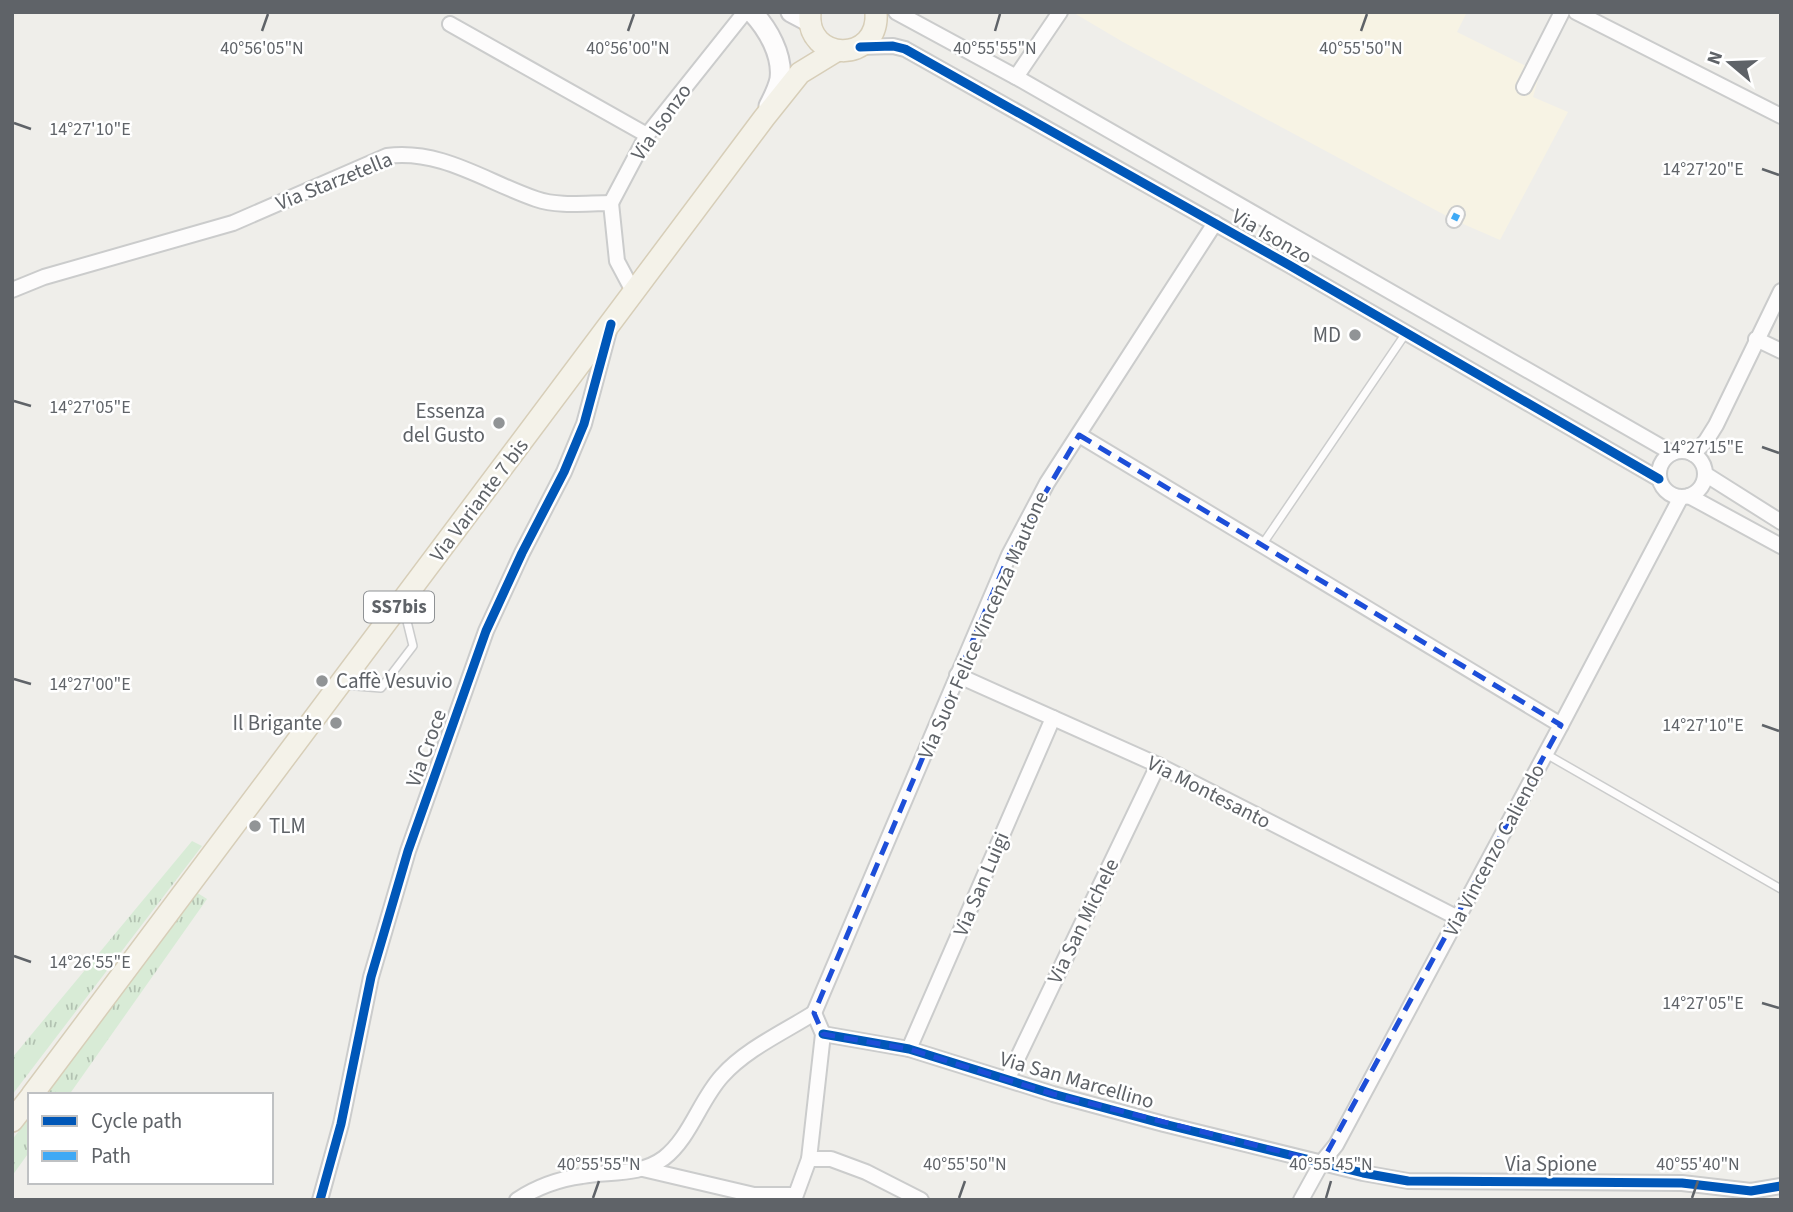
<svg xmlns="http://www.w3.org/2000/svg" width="1793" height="1212" viewBox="0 0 1793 1212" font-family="'Source Sans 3',sans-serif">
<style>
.commercial{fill:#f7f3e4}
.grass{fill:url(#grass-tufts)}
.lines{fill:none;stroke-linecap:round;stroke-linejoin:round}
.lane-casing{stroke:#cbcccc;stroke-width:10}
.street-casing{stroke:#cbcccc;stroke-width:18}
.secondary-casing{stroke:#cacacb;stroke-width:23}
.primary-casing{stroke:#d7ceb8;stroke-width:24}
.lane{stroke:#fdfcfc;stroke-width:7}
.street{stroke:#fdfcfc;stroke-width:14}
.secondary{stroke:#fdfcfc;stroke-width:19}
.primary{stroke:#f4f2e9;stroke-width:21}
.quiet{stroke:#3fa9f5;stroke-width:7;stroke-dasharray:14 7;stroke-linecap:butt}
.cycleway-casing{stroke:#fff;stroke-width:13}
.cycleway{stroke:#0057b8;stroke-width:9}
.marked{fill:none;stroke:#1d4ed8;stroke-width:5;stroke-dasharray:14 9;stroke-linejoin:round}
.ticks{fill:none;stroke:#5f6368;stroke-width:2.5}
.poi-dot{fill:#919496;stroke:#fff;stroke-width:2.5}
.labels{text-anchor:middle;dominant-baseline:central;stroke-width:5;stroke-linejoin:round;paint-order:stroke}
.shield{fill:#fff;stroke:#8f9295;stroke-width:2}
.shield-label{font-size:19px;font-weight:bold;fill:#5f6368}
.street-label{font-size:21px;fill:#5f6368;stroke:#fff}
.poi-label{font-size:21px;fill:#5f6368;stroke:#fff;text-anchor:end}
.ticks-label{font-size:18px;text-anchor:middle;fill:#5f6368;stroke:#fff;stroke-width:5;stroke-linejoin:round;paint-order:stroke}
</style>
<defs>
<pattern id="grass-tufts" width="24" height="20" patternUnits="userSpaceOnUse" patternTransform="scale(1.75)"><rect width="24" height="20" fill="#d8ebd6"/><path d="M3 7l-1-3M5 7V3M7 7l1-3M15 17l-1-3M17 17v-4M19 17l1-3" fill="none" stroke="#b2c2b1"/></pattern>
</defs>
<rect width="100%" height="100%" fill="#efeeea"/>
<polygon class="commercial" points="1467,12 1457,32 1540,73 1533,97 1568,112 1500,240 1454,220 1123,42 1074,13"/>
<g class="grass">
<polygon points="192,841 202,846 12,1095 12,1058"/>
<polygon points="196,892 207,899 69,1095 46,1095"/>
<polygon points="30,1116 30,1151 12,1176 12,1140"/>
</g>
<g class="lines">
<g class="lane-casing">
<g id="lane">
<polyline points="1262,545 1406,333"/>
<polyline points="344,685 381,688 413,646 403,605"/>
<polyline points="1546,754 1781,889"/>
</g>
</g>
<g class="street-casing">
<g id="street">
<polyline points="896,12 1016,77 1672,453"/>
<polyline points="1576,12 1781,116"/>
<polyline points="450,24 647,135"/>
<polyline points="860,47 893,46 905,49 1289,265 1659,479"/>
<polyline points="1016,77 1060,12"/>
<polyline points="1524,87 1562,12"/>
<polyline points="611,203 647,135 745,12"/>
<polyline points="1454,220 1457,214"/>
<path d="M12,290L44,277L233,223L387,156C442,149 486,182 536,199C559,207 586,203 611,203L617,261L633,291"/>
<polyline points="1756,339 1781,351"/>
<polyline points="1079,435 1561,725"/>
<circle cx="1682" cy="474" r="23"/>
<polyline points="1693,454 1706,441 1716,425 1781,291"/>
<polyline points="1705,474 1781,522"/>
<polyline points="1689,496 1781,546"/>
<polyline points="957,675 1158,765 1458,918"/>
<polyline points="814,1013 1009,555 1047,483 1215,223"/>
<polyline points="823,1034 909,1049 1053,1094 1164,1124 1363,1173 1408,1181 1682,1183 1751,1191 1781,1186"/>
<polyline points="909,1049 1053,718"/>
<polyline points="1008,1078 1158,765"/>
<polyline points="809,1159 831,1159 866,1172 921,1200"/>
<polyline points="643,1169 754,1195 795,1195"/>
<polyline points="320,1200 341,1124 371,977 408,851 486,631 522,553 564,472 584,424 609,331"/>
<path d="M517,1200C537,1187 559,1179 582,1176C609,1171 640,1176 664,1158C690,1138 700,1100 722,1076C746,1049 784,1032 814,1013"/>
<polyline points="794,1200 809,1159 823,1034 814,1013"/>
<polyline points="1301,1200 1322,1162 1336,1145 1561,725 1681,497"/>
</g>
</g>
<g class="secondary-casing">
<g id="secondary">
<path d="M752,12C768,29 783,55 780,79C778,89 773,98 769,106"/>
<polyline points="791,12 810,22"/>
</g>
</g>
<g class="primary-casing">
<g id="primary">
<path d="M810,12C805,63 880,64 876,12"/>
<polyline points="32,1095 764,118 800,73 836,51"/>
<polyline points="12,1121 30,1098"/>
</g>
</g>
<use href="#lane" class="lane"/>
<use href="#street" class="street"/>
<use href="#secondary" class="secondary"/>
<use href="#primary" class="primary"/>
<polyline class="quiet" points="1454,220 1457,214"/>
<g class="cycleway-casing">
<g id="cycleway">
<polyline points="860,47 893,46 905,49 1289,265 1659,479"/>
<polyline points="823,1034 909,1049 1053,1094 1164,1124 1363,1173 1408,1181 1682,1183 1751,1191 1781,1186"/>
<polyline points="320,1200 341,1124 371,977 408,851 486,631 522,553 564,472 584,424 611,324"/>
</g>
</g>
<use href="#cycleway" class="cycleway"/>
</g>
<path class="marked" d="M1079,435L1561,725L1322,1162L1053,1094L909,1049L823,1034L814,1013L1009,555Z"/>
<path class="ticks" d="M262,31L268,14M628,31L634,14M995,31L1000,14M1361,31L1367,14M14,123L31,129M1762,169L1779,175M14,401L31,406M1762,447L1779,453M14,679L31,684M1762,725L1779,731M14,956L31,962M1762,1003L1779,1008M593,1198L599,1181M959,1198L965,1181M1326,1198L1331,1181M1692,1198L1698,1181"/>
<g class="poi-dot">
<circle cx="1355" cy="335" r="7"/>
<circle cx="499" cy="423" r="7"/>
<circle cx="322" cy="681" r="7"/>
<circle cx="336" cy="723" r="7"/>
<circle cx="255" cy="826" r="7"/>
</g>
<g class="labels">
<rect class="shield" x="364" y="591.5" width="70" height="31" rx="5"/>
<g class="shield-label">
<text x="399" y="607">SS7bis</text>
</g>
<g class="street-label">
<text transform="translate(661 122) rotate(-55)">Via Isonzo</text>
<text transform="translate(334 181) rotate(-22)">Via Starzetella</text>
<text transform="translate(1272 236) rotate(30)">Via Isonzo</text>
<text transform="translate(479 500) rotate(-53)">Via Variante 7 bis</text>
<text transform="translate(983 625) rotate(-66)">Via Suor Felice Vincenza Mautone</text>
<text transform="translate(426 748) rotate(-70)">Via Croce</text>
<text transform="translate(1209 792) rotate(27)">Via Montesanto</text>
<text transform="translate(1494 850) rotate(-62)">Via Vincenzo Caliendo</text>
<text transform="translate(981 884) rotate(-67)">Via San Luigi</text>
<text transform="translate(1083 921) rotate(-64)">Via San Michele</text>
<text transform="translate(1077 1080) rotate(16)">Via San Marcellino</text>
<text x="1551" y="1164">Via Spione</text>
</g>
<g class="poi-label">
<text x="1341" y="335">MD</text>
<text x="485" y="411">Essenza<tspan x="485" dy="24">del Gusto</tspan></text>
<text x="336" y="681" text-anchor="start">Caffè Vesuvio</text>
<text x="322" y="723">Il Brigante</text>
<text x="269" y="826" text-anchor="start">TLM</text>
</g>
</g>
<g class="ticks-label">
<text x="262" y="54">40°56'05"N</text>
<text x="628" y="54">40°56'00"N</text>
<text x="995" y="54">40°55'55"N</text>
<text x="1361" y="54">40°55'50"N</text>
<text x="90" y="135">14°27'10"E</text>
<text x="1703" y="175">14°27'20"E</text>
<text x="90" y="413">14°27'05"E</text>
<text x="1703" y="453">14°27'15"E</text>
<text x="90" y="690">14°27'00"E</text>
<text x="1703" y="731">14°27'10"E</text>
<text x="90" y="968">14°26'55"E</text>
<text x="1703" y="1009">14°27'05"E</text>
<text x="599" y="1170">40°55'55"N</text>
<text x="965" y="1170">40°55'50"N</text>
<text x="1331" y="1170">40°55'45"N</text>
<text x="1698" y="1170">40°55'40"N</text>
</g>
<rect width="1793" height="1212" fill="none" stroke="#5f6368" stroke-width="28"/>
<rect x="28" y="1093" width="245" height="91" fill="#ffffff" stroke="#bfc1c3" stroke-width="2"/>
<rect x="42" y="1116" width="35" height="10" fill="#0057b8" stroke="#bfc1c3" stroke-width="2"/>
<text x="91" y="1128" font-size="21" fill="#5f6368">Cycle path</text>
<rect x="42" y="1151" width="35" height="10" fill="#3fa9f5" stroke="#bfc1c3" stroke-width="2"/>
<text x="91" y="1163" font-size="21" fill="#5f6368">Path</text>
<g transform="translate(1730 63) rotate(289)" stroke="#ffffff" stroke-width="5" paint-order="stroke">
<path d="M0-5L12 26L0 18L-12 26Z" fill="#5f6368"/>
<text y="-10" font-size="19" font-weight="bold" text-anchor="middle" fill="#5f6368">N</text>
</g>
</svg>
